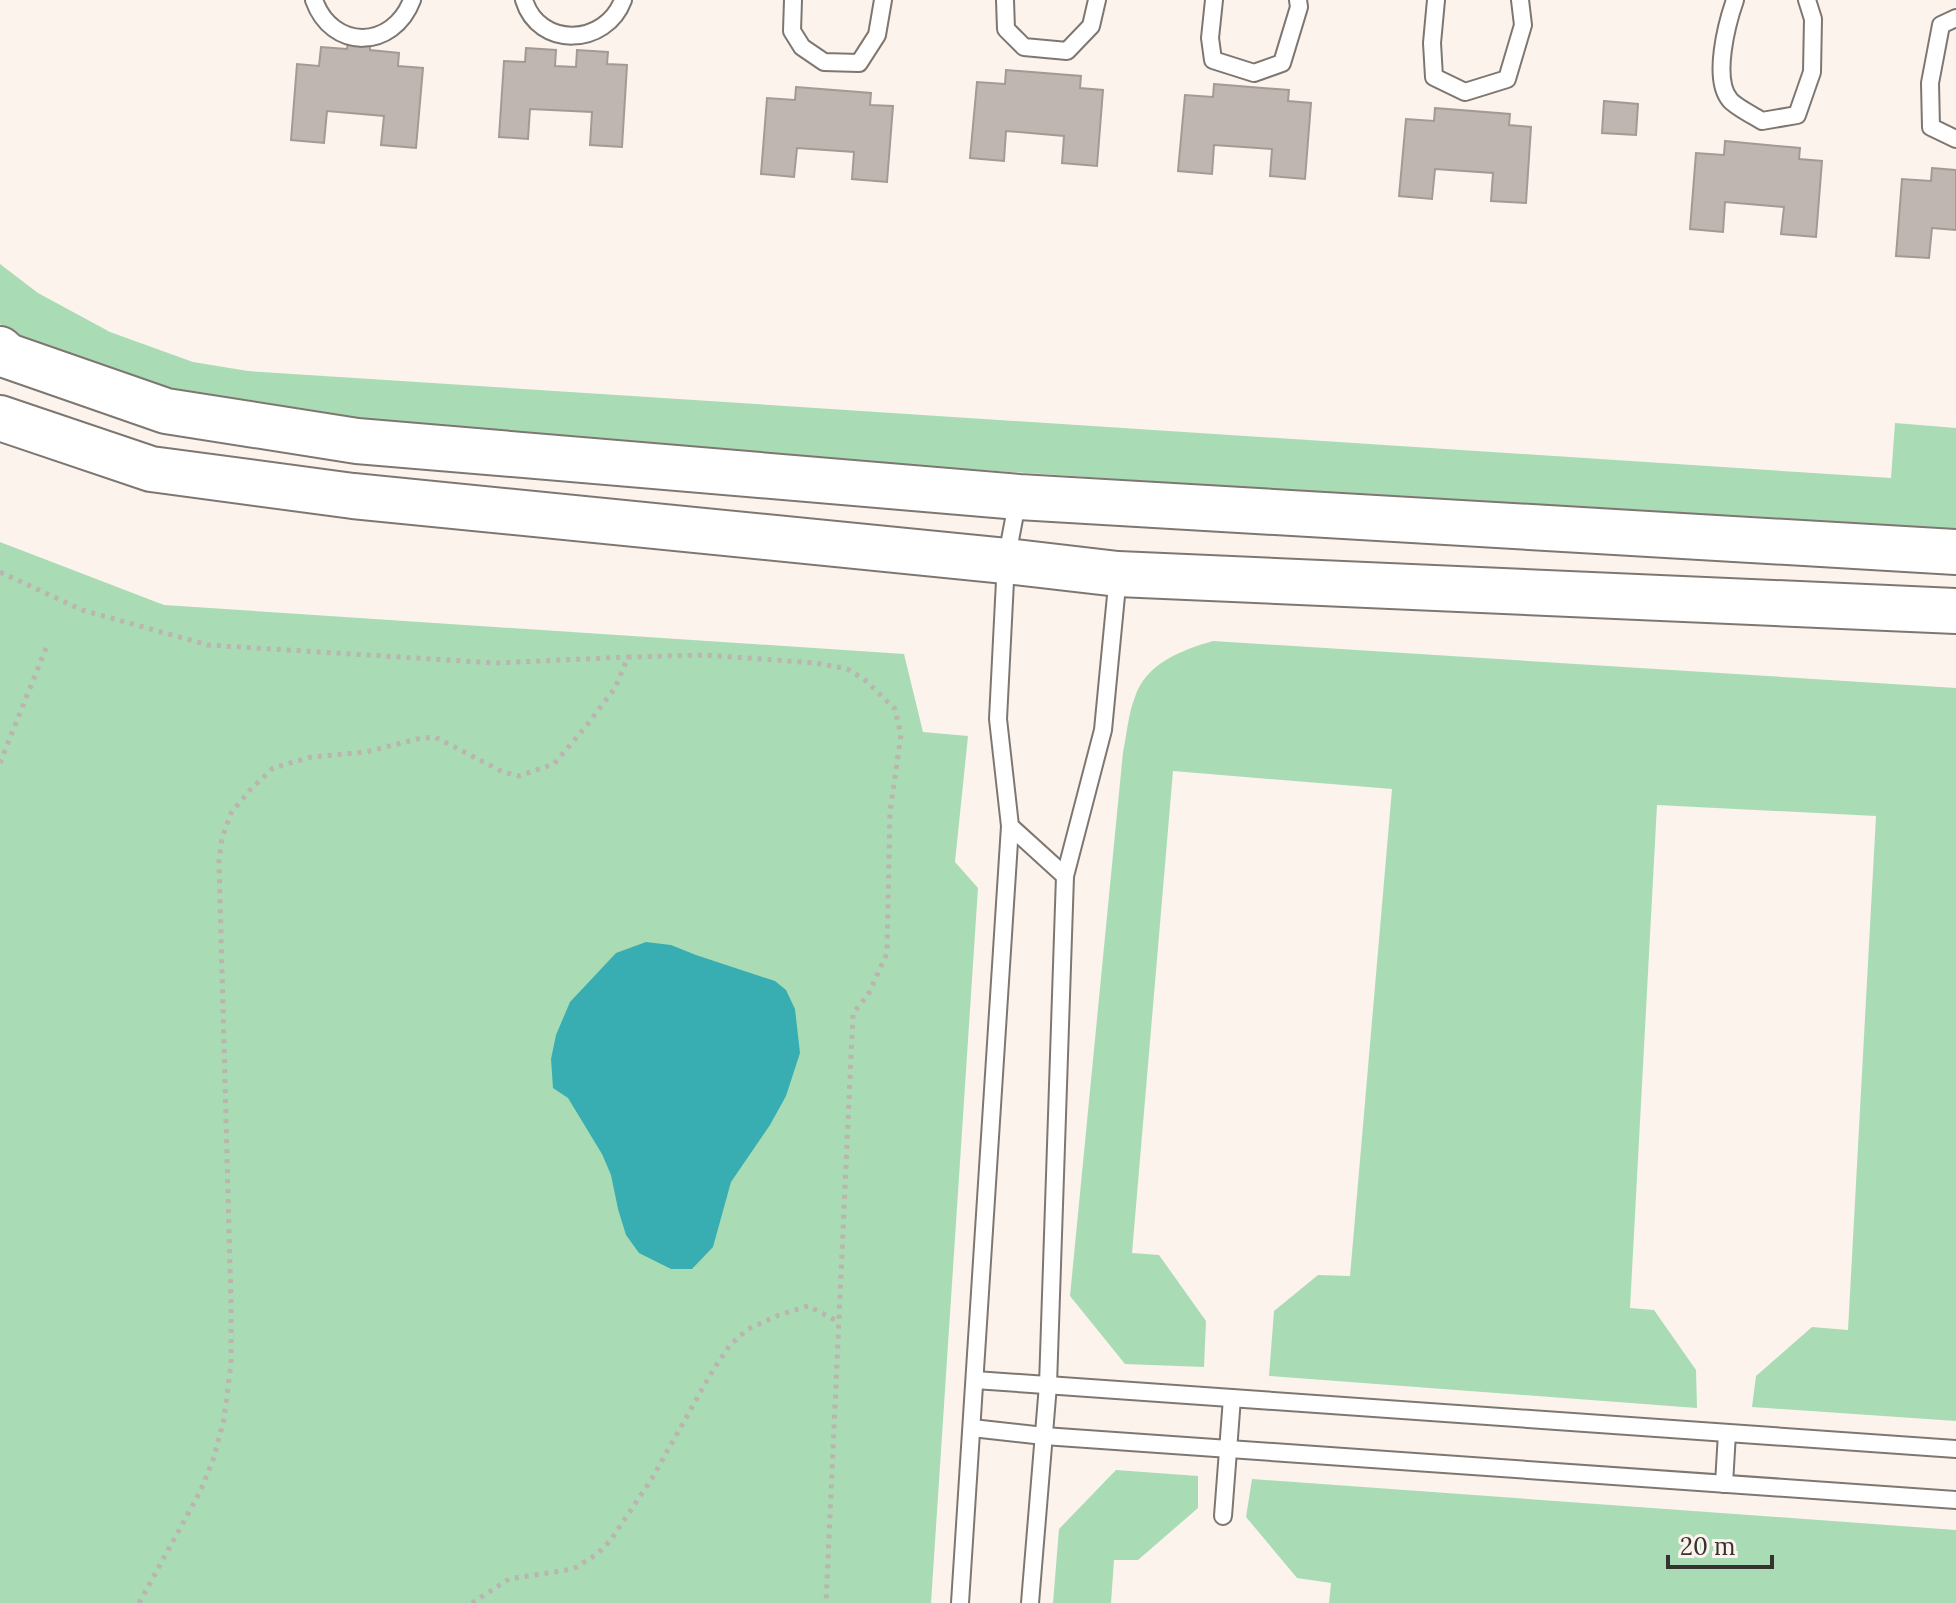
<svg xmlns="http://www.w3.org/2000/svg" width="1956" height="1603" viewBox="0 0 1956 1603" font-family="Lora,serif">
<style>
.green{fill:#a9dcb5}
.water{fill:#38aeb2}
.building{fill:#bfb6b1;stroke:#a39a95;stroke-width:2}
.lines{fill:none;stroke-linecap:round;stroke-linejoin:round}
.lane-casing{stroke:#7e7771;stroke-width:20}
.secondary-casing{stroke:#7e7771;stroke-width:48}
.path{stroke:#bbb4af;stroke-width:5;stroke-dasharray:4 6;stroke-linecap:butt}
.lane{stroke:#fff;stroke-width:16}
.secondary{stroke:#fff;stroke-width:44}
</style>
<rect width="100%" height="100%" fill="#fcf3ed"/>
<g class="green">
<polygon points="0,264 38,293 110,332 193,362 248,371 1891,478 1895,423 1956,428 1956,535 427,433 169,399 16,335 0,324"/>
<polygon points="0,542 164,605 904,654 923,732 968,736 955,862 978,888 931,1603 0,1603"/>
<path d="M1213,641L1956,688V1421L1752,1407L1756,1376L1812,1327L1848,1330L1876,816L1657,805L1630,1308L1654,1310L1696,1370L1697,1408L1269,1376L1274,1311L1318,1275L1350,1276L1392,789L1173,771L1132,1253L1159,1255L1206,1321L1204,1367L1125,1364L1070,1296L1123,752C1127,734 1128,714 1135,697C1146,663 1182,650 1213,641Z"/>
<polygon points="1116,1470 1198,1476 1198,1508 1138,1560 1114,1560 1111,1603 1053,1603 1059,1529"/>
<polygon points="1252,1479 1956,1530 1956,1603 1329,1603 1331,1583 1297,1578 1246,1517"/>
</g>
<polygon class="water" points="646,942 671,945 696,955 775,981 786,990 795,1009 800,1053 786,1096 770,1125 731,1182 713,1247 692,1269 671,1269 639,1253 626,1235 618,1209 611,1175 602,1154 568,1098 553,1088 551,1059 556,1035 570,1002 616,953"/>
<g class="building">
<polygon points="348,42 370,43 370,50 399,53 398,66 423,68 416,148 381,145 384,116 327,111 324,143 291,140 297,64 319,66 321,47 347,49"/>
<polygon points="526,48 556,50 555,66 576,67 577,50 608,52 607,64 627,65 622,147 590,145 592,112 530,109 528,139 499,137 504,61 525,62"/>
<polygon points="1006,70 1081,76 1080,88 1103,90 1097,166 1062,163 1064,136 1006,131 1004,161 970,158 977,82 1005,84"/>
<polygon points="1214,84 1289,90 1288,101 1311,103 1305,179 1270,176 1272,149 1214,145 1212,174 1178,171 1185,95 1213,97"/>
<polygon points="796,87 871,93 870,105 893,106 887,182 852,179 854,152 797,148 794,177 761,174 767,98 795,100"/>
<polygon points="1604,101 1638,104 1636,135 1602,133"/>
<polygon points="1435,108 1510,114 1509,125 1531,127 1526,203 1491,201 1493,173 1435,169 1432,199 1399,196 1406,119 1434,121"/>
<polygon points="1725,141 1800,148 1799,159 1822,161 1816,237 1781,234 1784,207 1725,202 1723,232 1690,229 1696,153 1724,155"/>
<polygon points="1932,168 1956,170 1956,230 1932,228 1929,258 1896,256 1902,179 1931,181"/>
</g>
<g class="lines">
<g class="lane-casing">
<g id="lane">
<path d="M314,0C332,51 393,50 412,0"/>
<path d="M524,0C539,49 606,46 623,0"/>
<polyline points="793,0 792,31 802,47 824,62 859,63 877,35 883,0"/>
<polyline points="1005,0 1006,29 1024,47 1067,51 1091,26 1097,0"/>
<polyline points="1214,0 1210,38 1213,60 1254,73 1282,63 1299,7 1298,0"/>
<polyline points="1436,0 1432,43 1434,77 1465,92 1507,79 1523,25 1520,0"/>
<path d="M1735,0C1727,23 1712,79 1730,100C1736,107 1754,116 1762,121L1797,115L1812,72L1813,19L1807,0"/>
<polyline points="1956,18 1941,25 1930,83 1931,127 1956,139"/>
<polyline points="1010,826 1065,876"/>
<polyline points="975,1380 1956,1449"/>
<polyline points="972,1428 1044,1436 1956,1500"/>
<polyline points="1724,1484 1727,1433"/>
<polyline points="1223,1516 1232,1398"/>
<polyline points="960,1603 1010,826 998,719 1006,561 1018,498"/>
<polyline points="1030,1603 1048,1385 1065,876 1103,730 1118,575"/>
</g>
</g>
<g class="secondary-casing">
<g id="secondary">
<polyline points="0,349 8,356 166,411 357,441 1019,497 1956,552"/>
<polyline points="0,418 151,469 353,496 1006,561 1118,574 1956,611"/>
</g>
</g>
<g class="path">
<polyline points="0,572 82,610 208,645 495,663 628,657"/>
<polyline points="0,763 46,648"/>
<polyline points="139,1603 201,1490 214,1457 224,1419 231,1364 231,1304 219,861 222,838 231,813 250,790 273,768 311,757 366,752 417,739 435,737 503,772 519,776 554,764 587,725 615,688 628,657 705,655 816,663 847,669 864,679 895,709 901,735 890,812 887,953 868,995 853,1013 826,1603"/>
<polyline points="472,1603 509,1579 573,1569 597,1554 610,1541 651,1480 713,1370 730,1345 748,1329 779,1315 808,1306 839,1322"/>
</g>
<use href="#lane" class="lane"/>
<use href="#secondary" class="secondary"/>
</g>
<path d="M1668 1555v12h104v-12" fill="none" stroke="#353230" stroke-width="4"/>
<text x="1680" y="1555" font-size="24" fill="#353230" stroke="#fcf3ed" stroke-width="6" paint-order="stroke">20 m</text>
</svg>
